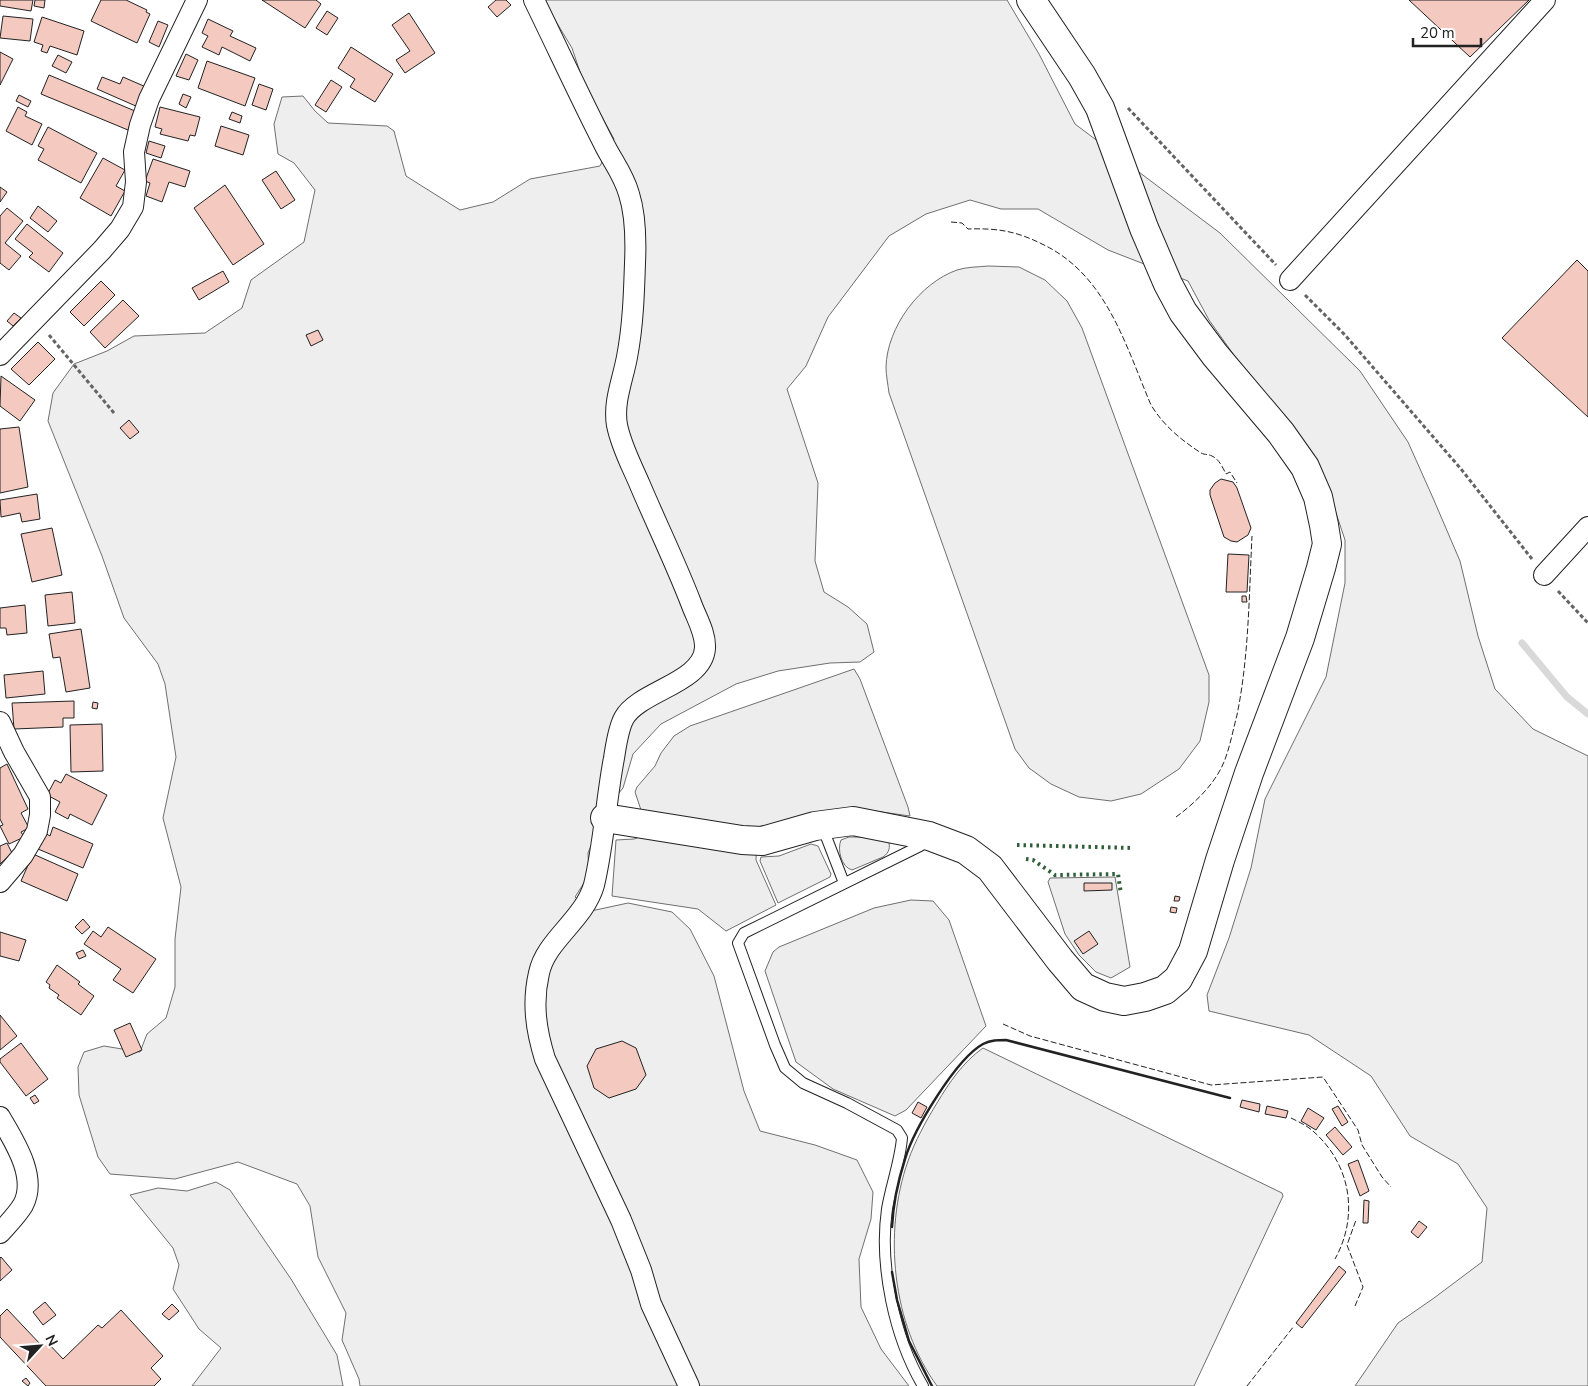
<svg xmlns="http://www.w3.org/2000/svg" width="1588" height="1386" viewBox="0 0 1588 1386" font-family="'Nunito Sans',sans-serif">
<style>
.green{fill:#eee;stroke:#6f6f6f}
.parking{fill:#ededed;stroke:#6f6f6f}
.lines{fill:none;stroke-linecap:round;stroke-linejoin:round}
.stream{stroke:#d9d9d9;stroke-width:7}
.building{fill:#f3c9c0;stroke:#222}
.lane-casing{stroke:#222;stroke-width:12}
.street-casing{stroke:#222;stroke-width:22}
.secondary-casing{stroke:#222;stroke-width:30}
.path{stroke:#646464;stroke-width:3;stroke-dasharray:4 2.5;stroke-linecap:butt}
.lane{stroke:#fff;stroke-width:10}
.street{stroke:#fff;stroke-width:20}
.secondary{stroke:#fff;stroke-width:28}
.hedge{stroke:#2f5e38;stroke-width:4;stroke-dasharray:2.5 4;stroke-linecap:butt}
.fence{stroke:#222;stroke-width:1;stroke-dasharray:6 2.5;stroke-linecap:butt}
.wall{stroke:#222;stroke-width:2.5}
</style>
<rect width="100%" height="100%" fill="#fff"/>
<g class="green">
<polygon points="543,0 1007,0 1039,54 1075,124 1220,233 1360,371 1408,442 1433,498 1460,561 1478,636 1495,689 1533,729 1588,756 1588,1386 1355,1386 1398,1323 1434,1298 1482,1262 1487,1208 1458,1164 1410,1136 1371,1076 1309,1035 1209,1011 1207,995 1229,938 1251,868 1265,799 1326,677 1345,583 1345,540 1328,489 1287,420 1236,358 1209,320 1188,281 1108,250 1038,209 1001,209 970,200 926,214 889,236 828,317 806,366 787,389 818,483 815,561 824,592 848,607 867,624 874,652 860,662 830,663 778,671 736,684 661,724 633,754 623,788 600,816 595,836 588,853 589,875 575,897 591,911 628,903 672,912 690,929 714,976 744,1091 760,1131 815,1145 857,1160 873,1192 871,1219 859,1259 861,1307 881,1349 909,1386 360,1386 359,1379 342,1340 346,1313 318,1257 310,1206 297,1184 238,1162 175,1179 110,1174 98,1157 79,1095 78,1067 84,1052 104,1046 140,1052 147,1034 166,1018 175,987 175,939 181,887 163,818 176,757 165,684 158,664 124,618 102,556 48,421 53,393 74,364 107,351 134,336 205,333 242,308 251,280 304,242 315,190 294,163 278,154 274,124 282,97 303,96 315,111 328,123 387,126 394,131 406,176 460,210 493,202 530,179 600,166 614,139 584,84 572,48"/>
<path d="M988,266L1019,267L1045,280L1067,301L1082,328L1209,675V702L1200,741L1179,769L1141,794L1111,801L1079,797L1051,784L1029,768L1015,749L889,393C888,385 886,375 886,367C887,327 920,283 957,270C966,267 978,267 988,266Z"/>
<path d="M849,837H880L888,840C891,847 889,853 883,857L852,870C841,867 837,849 841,840Z"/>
<polygon points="811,844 818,846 831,874 830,877 778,903 760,861 761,857 779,856"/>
<polygon points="1115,877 1130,967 1111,978 1096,972 1079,955 1065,934 1048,882 1050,878"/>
<path d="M983,1048L1282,1193L1283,1196L1194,1386H937C892,1324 883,1232 908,1161C915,1141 926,1121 937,1103C949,1083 963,1062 983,1048Z"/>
<polygon points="216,1182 230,1190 291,1279 337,1355 343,1386 192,1386 221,1348 199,1329 173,1289 179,1265 173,1248 130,1195 158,1188 187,1191"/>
</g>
<g class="parking">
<polygon points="854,669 860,679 908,807 910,816 875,811 817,817 757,833 756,860 776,905 726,931 698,909 612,896 616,840 634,839 640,837 643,816 635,792 637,787 655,766 661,753 674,736 690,726"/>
<polygon points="911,900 933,901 949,920 986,1026 906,1110 895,1116 833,1089 796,1062 765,971 773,952 779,947 874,908"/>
</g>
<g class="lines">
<polyline class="stream" points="1522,643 1567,697 1588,714"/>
</g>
<g class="building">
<polygon points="0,0 33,0 31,11 0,6"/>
<polygon points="35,0 45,0 44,8 34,6"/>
<polygon points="101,0 126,0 147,10 146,12 150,14 137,43 91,21"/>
<polygon points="262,0 316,0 321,4 305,28"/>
<polygon points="496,0 506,0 511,5 497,17 488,7"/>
<polygon points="1409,0 1529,0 1470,57"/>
<polygon points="327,11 338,18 327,35 316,28"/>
<polygon points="409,13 435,53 405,73 396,60 410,51 392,25"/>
<polygon points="3,16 33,19 30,41 0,38"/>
<polygon points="42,17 84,31 77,55 50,46 47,53 41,51 43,45 34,42"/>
<polygon points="208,19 233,31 230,36 256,48 250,61 222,47 219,55 202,47 208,36 202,33"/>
<polygon points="158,21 168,25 159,47 149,42"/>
<polygon points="351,47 393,74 375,102 350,87 355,79 338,68"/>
<polygon points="0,52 13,59 0,85"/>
<polygon points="186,54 198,60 189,80 176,76"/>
<polygon points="58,55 72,62 66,73 52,66"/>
<polygon points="207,61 255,78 245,106 198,88"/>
<polygon points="49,75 135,111 128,130 41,94"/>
<polygon points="102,77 120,84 123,77 146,87 138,107 97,89"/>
<polygon points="331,80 342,87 326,112 315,105"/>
<polygon points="259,84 273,89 266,110 252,105"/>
<polygon points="183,94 191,97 186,108 179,104"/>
<polygon points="19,95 31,101 28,107 16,101"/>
<polygon points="18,107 27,112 25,116 42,124 32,145 6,131"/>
<polygon points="160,107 200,117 195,136 190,135 188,141 160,134 162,129 155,127"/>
<polygon points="232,112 242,116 240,123 229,119"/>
<polygon points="221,126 249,135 243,155 215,146"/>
<polygon points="48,127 97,153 81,183 38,160 44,149 38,146"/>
<polygon points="149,141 165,146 161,158 146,153"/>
<polygon points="103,158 125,170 116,186 125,191 111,216 80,198"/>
<polygon points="153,159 190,171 185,187 169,182 162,202 146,196 150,183 145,181"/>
<polygon points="276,171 295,200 281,209 262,180"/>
<polygon points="225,185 264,244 233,265 194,208"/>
<polygon points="0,187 7,192 0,202"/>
<polygon points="38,206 57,221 48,232 30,218"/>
<polygon points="7,208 23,221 5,243 21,256 9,270 0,263 0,216"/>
<polygon points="27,224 63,253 49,272 29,257 33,253 15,239"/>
<polygon points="1577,260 1588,271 1588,417 1502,338"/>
<polygon points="223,271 229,282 199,300 192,288"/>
<polygon points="101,281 115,295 84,326 70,312"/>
<polygon points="123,300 139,316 105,348 90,332"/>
<polygon points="14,313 21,318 13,326 7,321"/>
<polygon points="318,330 323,340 311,346 306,335"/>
<polygon points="38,342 55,359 29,385 11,369"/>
<polygon points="1,376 35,400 20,421 0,406"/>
<polygon points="129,420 139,432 130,439 120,428"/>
<polygon points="19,427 28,487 0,493 0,429"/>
<polygon points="1221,479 1233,482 1237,488 1251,528 1248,535 1237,542 1231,541 1224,537 1210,495 1210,490 1215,483"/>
<polygon points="37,494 40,519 22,522 20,513 1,517 0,500"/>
<polygon points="52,528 62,575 32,582 21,534"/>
<polygon points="1228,554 1249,555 1247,592 1226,592"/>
<polygon points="72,592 75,623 48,626 45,595"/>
<polygon points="1242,596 1246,596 1247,602 1242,602"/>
<polygon points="25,605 27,633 7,635 6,628 0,628 0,608"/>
<polygon points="81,629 90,688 66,692 60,657 53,658 49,634"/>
<polygon points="43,671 45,694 6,698 4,675"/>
<polygon points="74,701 74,718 63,718 63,727 14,729 12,703"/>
<polygon points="93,702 98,703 97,709 92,708"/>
<polygon points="102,724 103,771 71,772 70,725"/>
<polygon points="7,764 28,809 21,813 29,828 21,832 24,837 9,844 0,826 3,825 0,819 0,768"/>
<polygon points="66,774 107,795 92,825 70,814 68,819 55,812 60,802 47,795 55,780 61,783"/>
<polygon points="53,827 93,844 83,868 38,849 45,833 50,836"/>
<polygon points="7,843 12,853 0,864 0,846"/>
<polygon points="33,854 78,874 67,901 21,881"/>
<polygon points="1084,883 1112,883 1112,890 1084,891"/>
<polygon points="1175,896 1180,897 1179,901 1174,901"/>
<polygon points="1171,907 1177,908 1176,913 1170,912"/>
<polygon points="83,919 90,927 82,934 75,927"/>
<polygon points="108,927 156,959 133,993 113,980 121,969 84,944 93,931 101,937"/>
<polygon points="1089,931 1098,944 1083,954 1074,941"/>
<polygon points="0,932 26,940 19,961 0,956"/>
<polygon points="83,950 86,956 79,959 76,953"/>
<polygon points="57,965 80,982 78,984 94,996 81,1015 57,998 59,995 49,988 50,985 46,982"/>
<polygon points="0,1015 17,1036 0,1050"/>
<polygon points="130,1023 142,1050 126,1057 114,1030"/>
<polygon points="622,1041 636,1048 646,1075 636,1089 609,1098 594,1088 587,1066 596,1049"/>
<polygon points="21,1043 48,1079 26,1096 0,1062 0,1059"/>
<polygon points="35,1095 39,1101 34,1104 30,1098"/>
<polygon points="1242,1100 1260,1104 1259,1112 1240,1107"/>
<polygon points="918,1102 927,1107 921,1118 912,1113"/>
<polygon points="1267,1106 1288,1111 1286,1118 1265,1114"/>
<polygon points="1338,1106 1348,1122 1342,1126 1332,1109"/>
<polygon points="1308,1108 1324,1118 1316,1130 1301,1121"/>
<polygon points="1335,1127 1352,1147 1343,1155 1326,1135"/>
<polygon points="1358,1160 1369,1191 1360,1196 1348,1164"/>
<polygon points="1364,1200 1369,1201 1368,1223 1363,1223"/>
<polygon points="1419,1221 1427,1227 1418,1238 1411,1232"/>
<polygon points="1,1257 12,1270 0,1281 0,1258"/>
<polygon points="1339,1266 1346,1272 1302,1328 1296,1323"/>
<polygon points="45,1302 56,1315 43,1325 33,1312"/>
<polygon points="172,1304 179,1311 169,1320 162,1314"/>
<polygon points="7,1309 42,1346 47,1342 63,1359 98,1325 102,1328 121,1310 163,1356 151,1368 161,1379 154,1386 46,1386 0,1337 0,1316"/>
<polygon points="26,1378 30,1383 28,1386 22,1381"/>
</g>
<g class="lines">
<g class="lane-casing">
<g id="lane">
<polyline points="822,826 844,883"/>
<path d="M923,1386C894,1337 879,1265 887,1209C891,1185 900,1162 902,1138L897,1130L847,1103L803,1083L785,1068L775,1045L738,943L744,933L920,846L927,839"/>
</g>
</g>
<g class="street-casing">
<g id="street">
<path d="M534,0C557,47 579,95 603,142C612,161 623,173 629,194C636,216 636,241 635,263C634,294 633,326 627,357C623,379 613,402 617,425C621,446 632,466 640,485C657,525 676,564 691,603C696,617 706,633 705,648C703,683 639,691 624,718C618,729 616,746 614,758C606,800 604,843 594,885C584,920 546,940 539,973C532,1003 536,1030 545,1059L621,1220L641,1270L651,1304L689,1386"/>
<polyline points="1290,280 1545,0"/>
<polyline points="0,355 102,250 120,229 133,207 136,182 134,152 140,125 149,99 197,0"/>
<polyline points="1544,575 1588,527"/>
<polyline points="0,722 14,752 40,797 40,815 37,831 23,855 0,882"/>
<path d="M0,1117C14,1141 38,1177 23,1205C17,1215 7,1225 0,1233"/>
</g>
</g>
<g class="secondary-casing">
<polyline id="secondary" points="605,818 742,840 762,841 815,826 853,821 929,836 966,850 990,868 1060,960 1083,987 1105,997 1124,1001 1145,997 1165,990 1178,979 1193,951 1220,860 1249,773 1300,638 1321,568 1327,544 1324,525 1318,497 1305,467 1281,433 1215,355 1183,312 1168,284 1144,228 1100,108 1082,76 1031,0"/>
</g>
<g class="path">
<polyline points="1128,108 1276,265"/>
<polyline points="1305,295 1345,335 1461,469 1532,559"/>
<polyline points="49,335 114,413"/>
<polyline points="1558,591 1588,623"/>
</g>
<use href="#lane" class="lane"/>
<use href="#street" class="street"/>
<use href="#secondary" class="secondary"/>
<g class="hedge">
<polyline points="1017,845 1134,848"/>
<polyline points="1026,859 1033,860 1055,875 1118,874 1121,894"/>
</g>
<g class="fence">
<path d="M951,222L962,223L968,229C997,228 1016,231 1042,244C1106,274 1125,344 1151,405C1164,426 1180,439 1201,453C1205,455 1208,454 1212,456C1219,459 1223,468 1226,474L1230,472L1237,483"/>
<path d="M1176,817C1195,803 1215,784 1224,762C1230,747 1233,730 1237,715C1249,656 1249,595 1252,536"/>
<polyline points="1003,1024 1030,1036 1211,1085 1323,1077 1358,1130 1362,1145 1382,1177 1391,1187"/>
<path d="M1291,1118C1299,1122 1308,1126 1314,1132C1351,1165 1359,1216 1335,1259"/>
<polyline points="1355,1306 1363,1287 1347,1245 1356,1220"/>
<polyline points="1247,1386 1294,1326"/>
</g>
<g class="wall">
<path d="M892,1227C893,1205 898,1181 905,1159C914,1129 956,1059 983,1044C991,1040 998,1040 1006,1040L1230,1098"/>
<polyline points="892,1272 897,1300 909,1341 932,1386"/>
</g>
</g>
<g transform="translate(40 1346) rotate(64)" stroke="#ffffff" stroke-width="4" paint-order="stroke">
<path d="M0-4L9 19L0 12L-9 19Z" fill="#222222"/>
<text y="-8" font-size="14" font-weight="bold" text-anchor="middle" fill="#222222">N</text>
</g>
<path d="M1413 38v8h68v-8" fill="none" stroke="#222222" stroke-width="2.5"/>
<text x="1420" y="38" font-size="15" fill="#222222" stroke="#ffffff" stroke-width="4" paint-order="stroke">20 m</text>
</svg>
